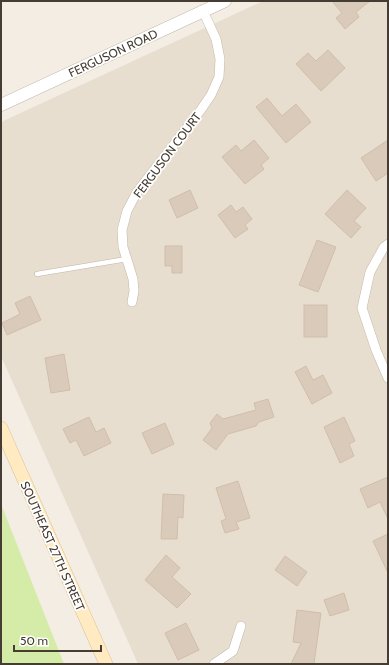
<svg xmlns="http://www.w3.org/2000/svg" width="389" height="665" viewBox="0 0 389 665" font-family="Cabin,sans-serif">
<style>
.residential{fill:#e8ded0}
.green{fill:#d4eca7}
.building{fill:#d9caba;stroke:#d1beaa}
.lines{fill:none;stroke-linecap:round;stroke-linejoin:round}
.service-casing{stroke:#c2b6a8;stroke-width:5.5}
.minor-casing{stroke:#c2b6a8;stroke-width:10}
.tertiary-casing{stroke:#c2b6a8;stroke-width:13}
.secondary-casing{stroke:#dac090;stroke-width:14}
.service{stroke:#fff;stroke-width:4.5}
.minor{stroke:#fff;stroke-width:9}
.tertiary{stroke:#fff;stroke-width:12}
.secondary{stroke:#ffeac1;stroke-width:13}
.labels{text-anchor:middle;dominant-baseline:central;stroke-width:3.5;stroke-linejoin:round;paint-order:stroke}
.street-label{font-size:12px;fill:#453c33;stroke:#fff}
</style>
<rect width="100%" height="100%" fill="#f3ede3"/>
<polygon class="residential" points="263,1 388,1 388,664 138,664 1,356 1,122"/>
<polygon class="green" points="1,504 64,664 1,664"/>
<g class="building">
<polygon points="332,1 370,1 356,12 359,17 345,29 336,18 342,13"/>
<polygon points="328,50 345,68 321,91 296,64 308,53 316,61"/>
<polygon points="267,98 282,116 296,104 311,122 286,143 256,107"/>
<polygon points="254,140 269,158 261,165 264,169 245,184 222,157 236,145 241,151"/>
<polygon points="388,140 388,173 376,181 361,158"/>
<polygon points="190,190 198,208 177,218 169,200"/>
<polygon points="347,190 366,208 354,221 361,227 351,238 325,214"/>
<polygon points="231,205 236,212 243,207 252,219 245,225 248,229 235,238 218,215"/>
<polygon points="317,240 336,247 318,292 299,285"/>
<polygon points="165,246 182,246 182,273 172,273 172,266 165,266"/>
<polygon points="30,296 41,320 7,335 2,323 20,314 15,303"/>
<rect x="304" y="305" width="23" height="32"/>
<polygon points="64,354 70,390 51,393 45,358"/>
<polygon points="306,366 313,380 323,375 332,393 312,404 295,372"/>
<polygon points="268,399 274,417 259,422 256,426 228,434 216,450 203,440 212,428 210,423 217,414 223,419 256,410 254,403"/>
<polygon points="89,417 96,432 104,428 111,443 84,456 76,440 70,443 63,429"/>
<polygon points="344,417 355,441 349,444 354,456 340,463 324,427"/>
<polygon points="165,423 174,444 152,454 142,433"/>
<polygon points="388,477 388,519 380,502 368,508 360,489"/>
<polygon points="238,481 250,518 236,522 239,529 225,533 221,521 226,519 216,488"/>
<polygon points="163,494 184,495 183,518 178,517 177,539 161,539"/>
<polygon points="388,534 388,573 373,541"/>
<polygon points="166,555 180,568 172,577 191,594 177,608 145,580"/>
<polygon points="285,556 307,572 297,586 275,570"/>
<polygon points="344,593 349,610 330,616 324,600"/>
<polygon points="297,610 321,613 314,664 291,664 301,643 293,642"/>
<polygon points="186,623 199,650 178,660 165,633"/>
</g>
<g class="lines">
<g class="service-casing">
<polyline id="service" points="37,274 127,259"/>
</g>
<g class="minor-casing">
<g id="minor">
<polyline points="388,244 384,247 370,272 362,308 376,350 388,378"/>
<polyline points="132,302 134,291 133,279 123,247 122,230 127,211 137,192 200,111 211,95 219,77 220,59 216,39 203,11"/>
<polyline points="214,664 233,651 241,626"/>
</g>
</g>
<g class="tertiary-casing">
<polyline id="tertiary" points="1,105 225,1"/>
</g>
<g class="secondary-casing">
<polyline id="secondary" points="1,428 106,664"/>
</g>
<use href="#service" class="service"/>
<use href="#minor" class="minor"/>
<use href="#tertiary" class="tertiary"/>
<use href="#secondary" class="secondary"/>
</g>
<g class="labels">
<g class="street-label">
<text transform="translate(113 53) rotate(-25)">FERGUSON ROAD</text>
<text transform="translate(167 155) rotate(-53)">FERGUSON COURT</text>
<text transform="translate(53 546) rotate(66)">SOUTHEAST 27TH STREET</text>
</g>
</g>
<rect width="389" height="665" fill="none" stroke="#453c33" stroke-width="4"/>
<path d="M14 645v6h87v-6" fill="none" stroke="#453c33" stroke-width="2"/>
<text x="20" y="645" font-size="12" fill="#453c33" stroke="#ffffff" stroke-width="3" paint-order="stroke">50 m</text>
</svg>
